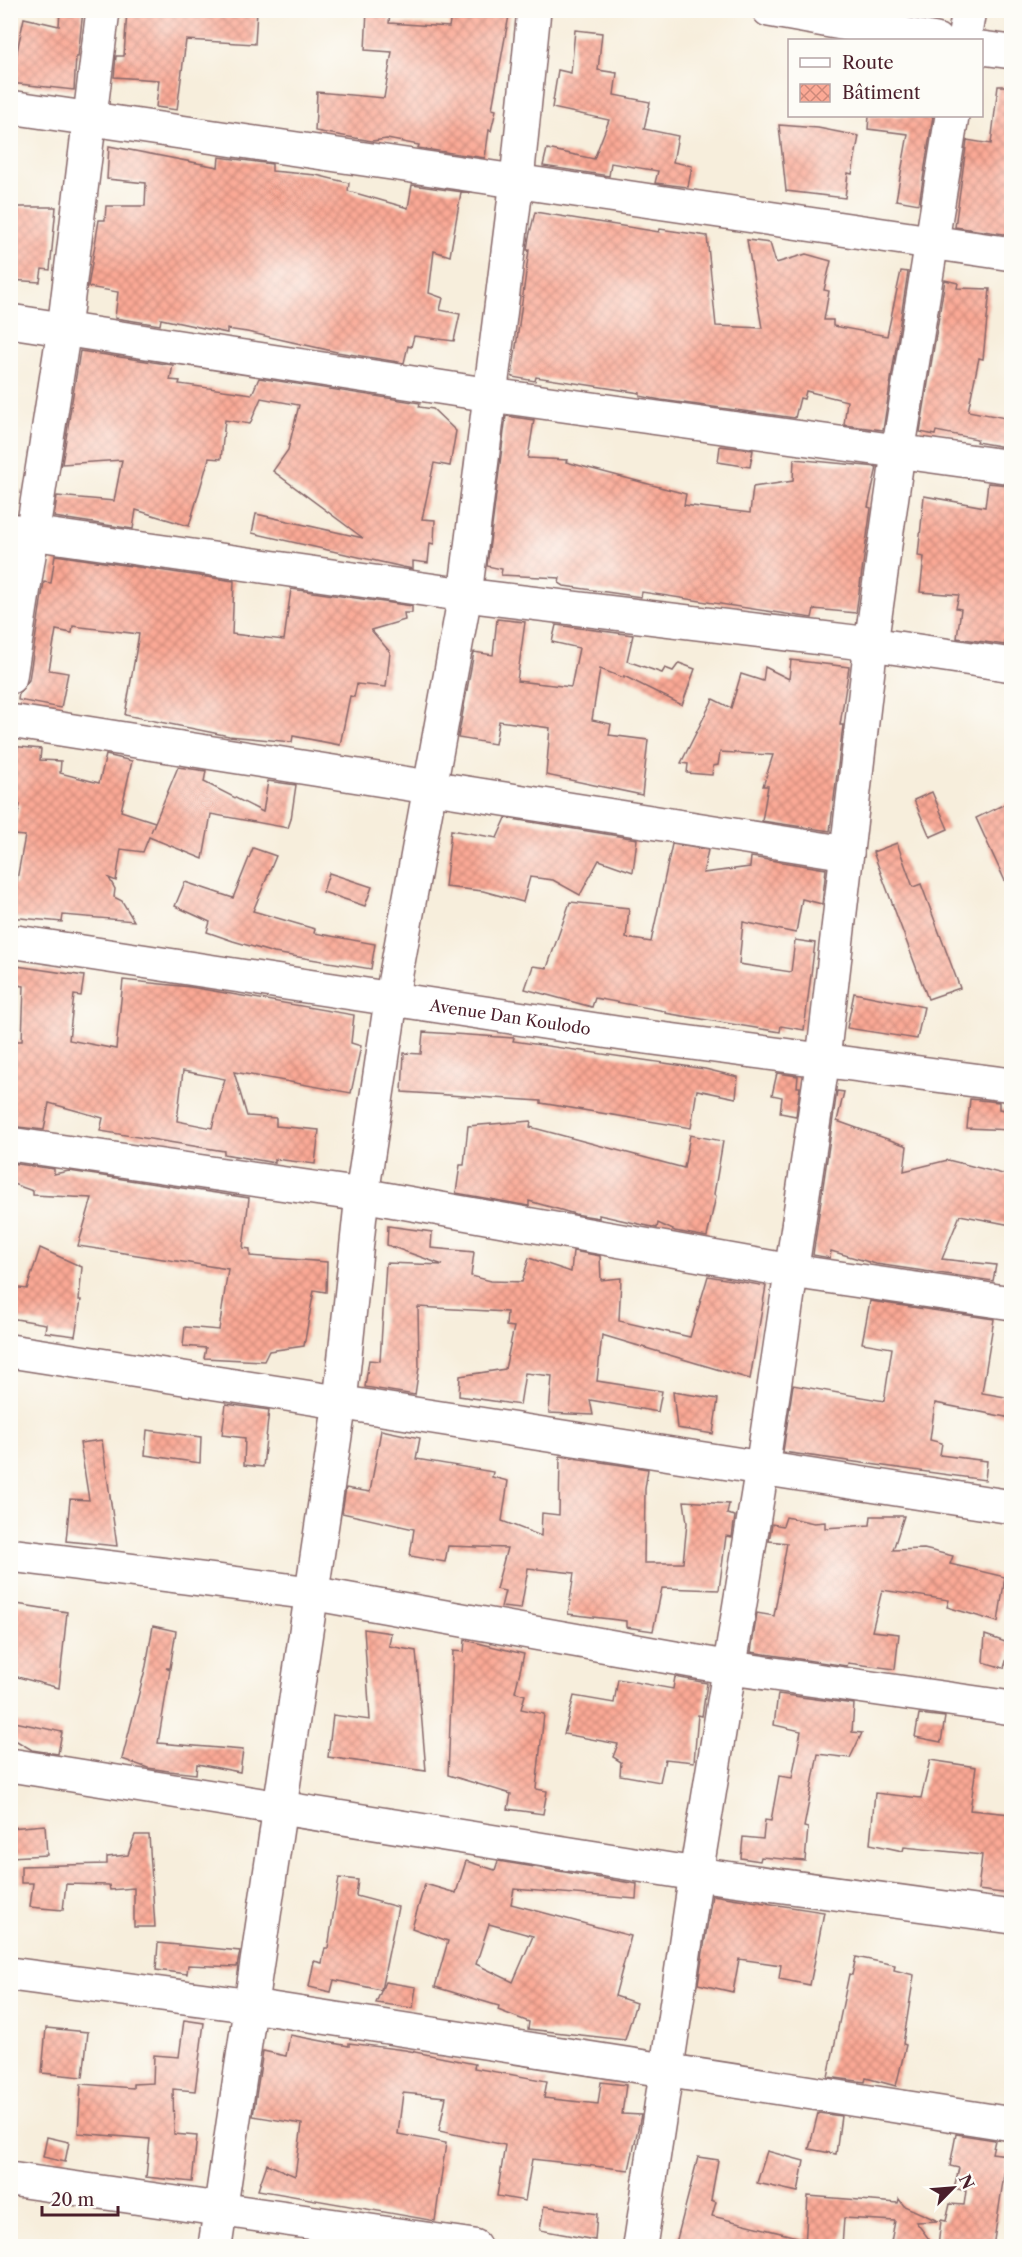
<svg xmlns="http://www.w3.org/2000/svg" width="1022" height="2257" viewBox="0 0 1022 2257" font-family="'Libre Caslon Text',serif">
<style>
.building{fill:url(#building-cross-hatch);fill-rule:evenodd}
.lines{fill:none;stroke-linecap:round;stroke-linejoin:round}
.minor-casing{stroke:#876769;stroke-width:36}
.minor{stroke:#fff;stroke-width:33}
.labels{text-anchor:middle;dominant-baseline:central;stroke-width:5;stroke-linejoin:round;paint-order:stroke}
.street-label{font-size:16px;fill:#4a1f2b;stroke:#fdfcf7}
</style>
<defs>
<pattern id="building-cross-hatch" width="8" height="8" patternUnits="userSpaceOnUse" patternTransform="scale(1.5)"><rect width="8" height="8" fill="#fba995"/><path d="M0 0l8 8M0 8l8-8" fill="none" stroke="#cd897a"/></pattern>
</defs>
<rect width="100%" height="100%" fill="#fdfcf7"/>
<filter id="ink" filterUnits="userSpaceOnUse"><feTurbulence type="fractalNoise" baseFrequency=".0167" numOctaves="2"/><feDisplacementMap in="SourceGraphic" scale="12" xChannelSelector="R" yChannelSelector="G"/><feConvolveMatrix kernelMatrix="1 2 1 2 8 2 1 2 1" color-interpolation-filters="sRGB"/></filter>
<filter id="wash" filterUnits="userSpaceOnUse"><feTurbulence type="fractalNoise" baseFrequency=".008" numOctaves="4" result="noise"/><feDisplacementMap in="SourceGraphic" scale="24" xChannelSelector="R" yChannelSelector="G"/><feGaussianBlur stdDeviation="1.35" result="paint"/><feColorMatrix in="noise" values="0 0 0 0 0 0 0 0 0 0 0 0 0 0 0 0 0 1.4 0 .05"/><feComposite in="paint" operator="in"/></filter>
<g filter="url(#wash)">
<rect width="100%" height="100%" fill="#f7eedc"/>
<g id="blocks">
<g class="building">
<polygon points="60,10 83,10 78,57 76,57 74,90 10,83 10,60 15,61 24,18 59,26"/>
<polygon points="127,10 224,17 224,10 257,10 255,44 186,40 177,110 156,107 159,80 114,77 116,56 124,56"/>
<polygon points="367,10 390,10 389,23 449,27 452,10 510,10 492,109 496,110 491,131 489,130 485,158 418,148 419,145 387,139 372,141 315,131 317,92 384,98 392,52 365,50"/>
<polygon points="575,30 602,33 598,70 617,73 614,95 650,102 644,129 678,136 673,162 692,166 688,187 655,183 658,171 611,163 609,176 543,166 547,149 594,159 609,120 552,108 558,70 571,73"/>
<polygon points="998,86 1011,86 1011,235 955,227 967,140 991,144"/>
<polygon points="869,116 933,116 919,204 896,200 908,134 868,129"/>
<polygon points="779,125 818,128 859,136 852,174 848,173 845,198 786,191"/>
<polygon points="109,146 218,167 219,157 272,164 272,171 316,175 349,183 348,191 408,208 412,185 470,193 461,192 450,256 434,251 429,293 443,298 440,310 460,314 454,341 414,336 411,347 408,346 404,363 337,352 247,332 227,329 227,333 161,319 160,325 115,318 118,292 88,287 99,220 105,220 106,206 145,206 146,183 107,179"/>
<polygon points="10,207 56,207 50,270 42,269 40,282 10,280"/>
<polygon points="535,212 659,232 660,229 707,236 716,326 762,328 747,240 770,243 776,263 806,254 831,261 824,290 829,291 824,320 833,320 833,326 887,336 901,271 908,272 883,430 844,425 847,401 806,391 804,399 800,398 795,418 661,400 640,396 640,393 536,377 535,381 512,377 529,250 527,250 529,237"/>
<polygon points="945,280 958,283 957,288 990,289 983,359 979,358 968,411 1011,419 1011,448 976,442 977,439 936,431 935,435 920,432"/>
<polygon points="80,351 173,365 170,380 180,381 179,384 252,394 259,378 420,403 419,407 433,409 456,431 450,466 434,463 422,519 435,520 434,544 430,543 428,563 413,561 413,569 403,567 252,533 256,514 363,538 273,471 288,450 299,405 261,398 250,424 225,420 221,459 209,458 189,526 136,510 133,529 54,517 57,496 114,501 122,460 62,464"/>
<polygon points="506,416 534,420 528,458 567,460 566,462 686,494 684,505 750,513 753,487 793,481 794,459 877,467 868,507 871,508 856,613 814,609 812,618 642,592 641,597 564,586 559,583 560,578 501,575 502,569 487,566"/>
<polygon points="720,446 753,450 750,467 718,462"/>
<polygon points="988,483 1008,485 1007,492 1011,492 1011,583 1008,582 1005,645 957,638 961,609 956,608 959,595 920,592 924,557 918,556 924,496 985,507"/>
<polygon points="55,555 234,581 232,634 284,640 291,589 412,606 412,613 404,613 405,620 371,630 390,652 386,687 357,684 354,697 350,696 340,745 293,736 292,742 229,736 125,715 139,634 73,626 72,633 56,630 49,670 68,673 61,708 18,700 19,693 29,680 44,582 51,583"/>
<polygon points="497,619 525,622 517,681 571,687 579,648 552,642 556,625 633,635 627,661 662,673 665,668 673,671 679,663 695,669 682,705 624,676 624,678 600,669 592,720 611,724 609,735 648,740 642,795 546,775 550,728 499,721 495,744 458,738 474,652 493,655"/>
<polygon points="791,660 849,667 840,725 843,725 830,831 762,821 768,786 763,786 773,755 720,752 718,765 713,766 712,775 687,773 688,764 681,763 713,699 731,708 741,674 763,681 765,667 789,679"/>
<polygon points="10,746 41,749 40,760 61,761 60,773 99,783 106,755 132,761 121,811 155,822 151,832 178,767 206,771 204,782 263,812 268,781 296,785 291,819 288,828 211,814 203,859 149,837 143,852 121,849 116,881 109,878 115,889 114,897 122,901 134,921 63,915 62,922 10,917 10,884 16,885 25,836 14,835 20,805 10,804"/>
<polygon points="932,792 948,829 930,837 914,800"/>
<polygon points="1011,801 1011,894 976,818"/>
<polygon points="506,818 637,839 633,872 599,860 580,895 553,880 530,877 523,902 483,891 445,887 451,830 497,838"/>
<polygon points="897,843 913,887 921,884 960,988 928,999 873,852"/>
<polygon points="672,844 708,850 703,873 750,867 751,857 826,869 822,904 802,899 796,933 743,922 739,964 791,972 795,940 815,943 804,1030 781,1026 780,1032 665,1013 665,1011 595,998 592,1007 525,989 533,966 547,968 570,902 629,908 626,938 651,942"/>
<polygon points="253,848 276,856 253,911 315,929 314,933 375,944 371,969 274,953 233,941 207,932 210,922 175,906 185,882 233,898"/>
<polygon points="329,873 372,887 365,906 323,892"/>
<path d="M10,965L84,976L81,996L74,995L69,1040L116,1049L123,980L190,987L354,1015L351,1043L361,1046L351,1093L234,1072L247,1116L276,1118V1126L319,1130L315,1164L275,1159V1163L224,1154V1151L100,1131L103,1118L49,1103L44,1130L10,1126V1041H22L24,986L10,984ZM183,1071L225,1079L212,1128L177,1121Z"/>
<polygon points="854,993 924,1007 917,1039 847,1028"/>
<polygon points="423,1032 514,1038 513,1041 705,1069 738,1077 736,1098 697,1090 691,1128 541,1103 541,1101 402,1092 404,1053 421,1054"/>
<polygon points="777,1073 798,1076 797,1087 800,1087 796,1116 780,1113 782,1097 772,1095"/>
<polygon points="837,1091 844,1092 837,1121 907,1146 904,1171 948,1160 1011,1176 1011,1225 960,1215 942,1259 996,1265 993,1281 876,1264 831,1251 830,1258 813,1255"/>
<polygon points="970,1099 999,1102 999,1109 1011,1111 1011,1130 967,1128"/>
<polygon points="531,1121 530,1127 684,1168 690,1135 723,1141 714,1194 716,1196 707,1237 675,1231 658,1223 657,1228 599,1215 599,1218 575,1214 529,1201 529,1206 456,1193 460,1165 464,1165 468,1126"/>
<polygon points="10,1163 54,1169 54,1174 69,1171 249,1198 243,1248 250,1249 250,1256 327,1262 326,1292 314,1290 304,1346 269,1351 264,1361 204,1358 206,1348 183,1346 185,1327 219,1330 228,1269 78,1246 92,1198 33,1195 33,1191 10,1183"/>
<polygon points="388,1226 432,1232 431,1248 474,1252 471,1276 491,1281 522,1282 529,1258 571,1272 573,1251 600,1256 601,1280 621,1278 619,1321 690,1337 708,1276 766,1286 750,1379 602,1335 597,1381 662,1391 658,1412 590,1400 593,1415 549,1413 552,1376 525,1373 520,1405 459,1396 460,1376 505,1369 514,1327 506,1326 507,1312 418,1307 419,1367 415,1395 365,1387 369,1360 380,1361 386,1263 443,1265 387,1245"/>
<polygon points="40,1248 82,1267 79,1300 81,1300 75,1336 45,1332 46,1324 10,1318 12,1287 27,1289"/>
<polygon points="870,1301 994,1319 982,1393 1011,1398 1011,1418 935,1403 930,1440 942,1443 940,1455 987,1461 985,1480 783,1452 793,1385 884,1401 892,1348 862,1343"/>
<polygon points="673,1392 718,1399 713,1434 677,1428"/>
<polygon points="226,1404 269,1410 263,1467 244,1465 245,1438 222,1435"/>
<polygon points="147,1430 201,1437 200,1463 145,1455"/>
<polygon points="381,1430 420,1438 416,1459 493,1472 492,1477 508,1481 502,1521 541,1536 542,1513 559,1515 560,1456 648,1469 645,1489 644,1563 683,1563 687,1523 684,1501 729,1504 727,1514 735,1516 732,1537 726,1536 719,1590 662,1588 653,1631 626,1627 626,1621 568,1614 574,1573 528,1568 521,1609 501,1607 505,1591 496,1589 507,1548 448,1546 445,1562 410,1556 414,1529 342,1513 346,1488 370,1492"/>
<polygon points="102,1440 117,1546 66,1541 70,1499 89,1500 80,1443"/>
<polygon points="871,1516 904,1516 893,1550 924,1549 953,1556 950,1564 1005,1577 998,1622 947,1607 949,1600 882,1590 872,1631 899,1634 895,1669 848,1663 847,1666 751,1652 757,1613 774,1616 787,1543 769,1541 772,1524 783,1526 786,1517 814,1523 825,1522 825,1528 870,1525"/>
<polygon points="10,1603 67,1612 59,1688 10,1675"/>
<polygon points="153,1626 176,1631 170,1668 166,1668 170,1670 158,1743 243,1750 240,1772 197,1764 196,1774 169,1771 148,1768 122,1759 146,1666"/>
<polygon points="364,1629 391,1633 389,1646 416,1651 426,1771 328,1757 333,1715 370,1720"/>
<polygon points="985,1635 1011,1644 1004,1668 983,1662"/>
<polygon points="465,1640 524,1654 515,1692 525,1695 521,1709 544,1714 536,1789 547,1791 543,1814 508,1809 511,1794 448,1775 453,1651 464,1652"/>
<polygon points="675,1677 707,1683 702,1716 698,1715 694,1762 665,1759 660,1782 620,1775 621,1762 613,1757 618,1744 564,1734 574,1696 614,1703 618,1679 673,1689"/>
<polygon points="778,1694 854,1704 852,1732 862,1733 850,1758 818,1754 804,1827 808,1828 805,1861 761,1857 760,1861 741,1858 743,1837 763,1839 765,1820 771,1821 779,1776 792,1778 801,1731 774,1725"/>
<polygon points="919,1714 945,1717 941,1742 915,1737"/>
<polygon points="10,1721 62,1732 58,1754 32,1750 10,1737"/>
<polygon points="930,1760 976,1767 970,1810 1011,1814 1011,1894 978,1890 982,1855 904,1847 903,1851 870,1844 875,1793 921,1798"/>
<polygon points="45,1825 47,1855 10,1857 10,1828"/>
<polygon points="135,1835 149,1835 155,1927 134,1927 134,1888 110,1890 109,1885 66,1884 63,1910 30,1907 33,1883 21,1883 21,1866 107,1864 107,1857 128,1855"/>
<path d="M466,1861L495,1870L498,1861L637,1884L636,1899L514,1889L511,1904L631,1936L615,1996L636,2003L625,2040L528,2029L529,2022L498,2010L499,2006L435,1987L448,1941L412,1928L425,1884L456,1893ZM489,1924L533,1936L513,1982L476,1964Z"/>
<polygon points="339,1878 358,1880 356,1896 398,1907 381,1990 334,1980 331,1992 309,1987 314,1961 322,1963 325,1948 328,1948"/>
<polygon points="712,1895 824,1912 810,1985 779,1979 781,1965 739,1959 733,1992 698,1984"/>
<polygon points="158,1943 240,1951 237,1967 188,1965 187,1974 156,1970"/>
<polygon points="856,1957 895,1965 894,1970 914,1975 903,2044 906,2045 896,2086 866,2078 865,2082 828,2077 849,1974 852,1975"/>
<polygon points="385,1982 416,1987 413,2008 376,2003"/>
<polygon points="184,2020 204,2023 195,2091 173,2089 174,2134 197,2136 192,2182 146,2177 150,2139 78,2133 81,2084 133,2088 133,2084 153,2083 154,2055 179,2057"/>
<polygon points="46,2028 88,2032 83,2077 42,2073"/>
<polygon points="290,2035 349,2046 349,2043 405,2050 475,2064 474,2068 547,2081 544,2098 598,2104 601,2082 626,2085 622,2114 641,2115 629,2170 532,2159 525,2201 497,2196 505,2145 439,2131 446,2097 403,2093 398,2134 446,2143 435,2221 258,2190 267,2164 295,2176 302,2124 253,2116 263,2051 286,2056"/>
<polygon points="818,2113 841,2116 836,2154 809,2149"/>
<polygon points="956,2134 995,2140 992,2153 1007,2155 993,2247 938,2247 941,2220 946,2221 950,2204 964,2205 966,2191 954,2188 959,2168 950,2166"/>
<polygon points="47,2137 69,2142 65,2162 43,2157"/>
<polygon points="767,2151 804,2161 798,2192 757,2183"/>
<polygon points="698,2157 718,2160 711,2200 716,2202 712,2216 805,2239 804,2247 675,2247"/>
<polygon points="808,2196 898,2203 899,2199 904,2206 938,2221 916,2222 935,2247 890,2247 895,2221 844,2218 842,2247 805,2247"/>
<polygon points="544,2206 597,2214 595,2240 540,2230"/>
</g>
</g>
</g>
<g filter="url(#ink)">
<use href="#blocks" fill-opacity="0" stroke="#876769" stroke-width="1.5"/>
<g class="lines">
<g class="minor-casing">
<g id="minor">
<polyline points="769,10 936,40"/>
<polyline points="964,40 969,10"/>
<polyline points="982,48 1012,52"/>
<polyline points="10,107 1012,254"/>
<polyline points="10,321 491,395 1012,467"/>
<polyline points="10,530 465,595 871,644 1012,665"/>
<polyline points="10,677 64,329 103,10"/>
<polyline points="10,721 847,853"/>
<path id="s1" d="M10,941L623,1034L1012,1085"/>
<polyline points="10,1144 362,1195 791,1271 1012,1303"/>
<polyline points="10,1351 1012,1507"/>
<polyline points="10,1555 311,1593 731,1668 1012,1708"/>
<polyline points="10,1765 696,1874 1012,1917"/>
<polyline points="10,1974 252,2006 1012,2124"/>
<polyline points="10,2179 474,2246"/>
<polyline points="215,2246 340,1402 362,1195 391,1001 465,595 517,180 534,10"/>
<polyline points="640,2246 696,1874 762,1468 823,1059 871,644 898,453 952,116"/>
</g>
</g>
<use href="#minor" class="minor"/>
</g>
</g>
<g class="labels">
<g class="street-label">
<text stroke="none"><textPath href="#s1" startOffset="506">Avenue Dan Koulodo</textPath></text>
</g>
</g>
<rect width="1022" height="2257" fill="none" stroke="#fdfcf7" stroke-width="36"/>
<rect x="788" y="39" width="195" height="78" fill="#fdfcf7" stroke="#b5a4a5" stroke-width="1.5"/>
<rect x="800" y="58" width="30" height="9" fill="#ffffff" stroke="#b5a4a5" stroke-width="1.5"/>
<text x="842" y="69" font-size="18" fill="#4a1f2b">Route</text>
<rect x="800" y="84" width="30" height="18" fill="url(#building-cross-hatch)" stroke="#b5a4a5" stroke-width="1.5"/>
<text x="842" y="99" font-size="18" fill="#4a1f2b">Bâtiment</text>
<g transform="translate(953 2188) rotate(65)" stroke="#fdfcf7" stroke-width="4.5" paint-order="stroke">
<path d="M0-4.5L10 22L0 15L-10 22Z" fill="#4a1f2b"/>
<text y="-9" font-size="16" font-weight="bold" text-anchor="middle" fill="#4a1f2b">N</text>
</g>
<path d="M42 2206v9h76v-9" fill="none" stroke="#4a1f2b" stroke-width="3"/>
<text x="51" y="2206" font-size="18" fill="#4a1f2b" stroke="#fdfcf7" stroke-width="4.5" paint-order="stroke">20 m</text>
</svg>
